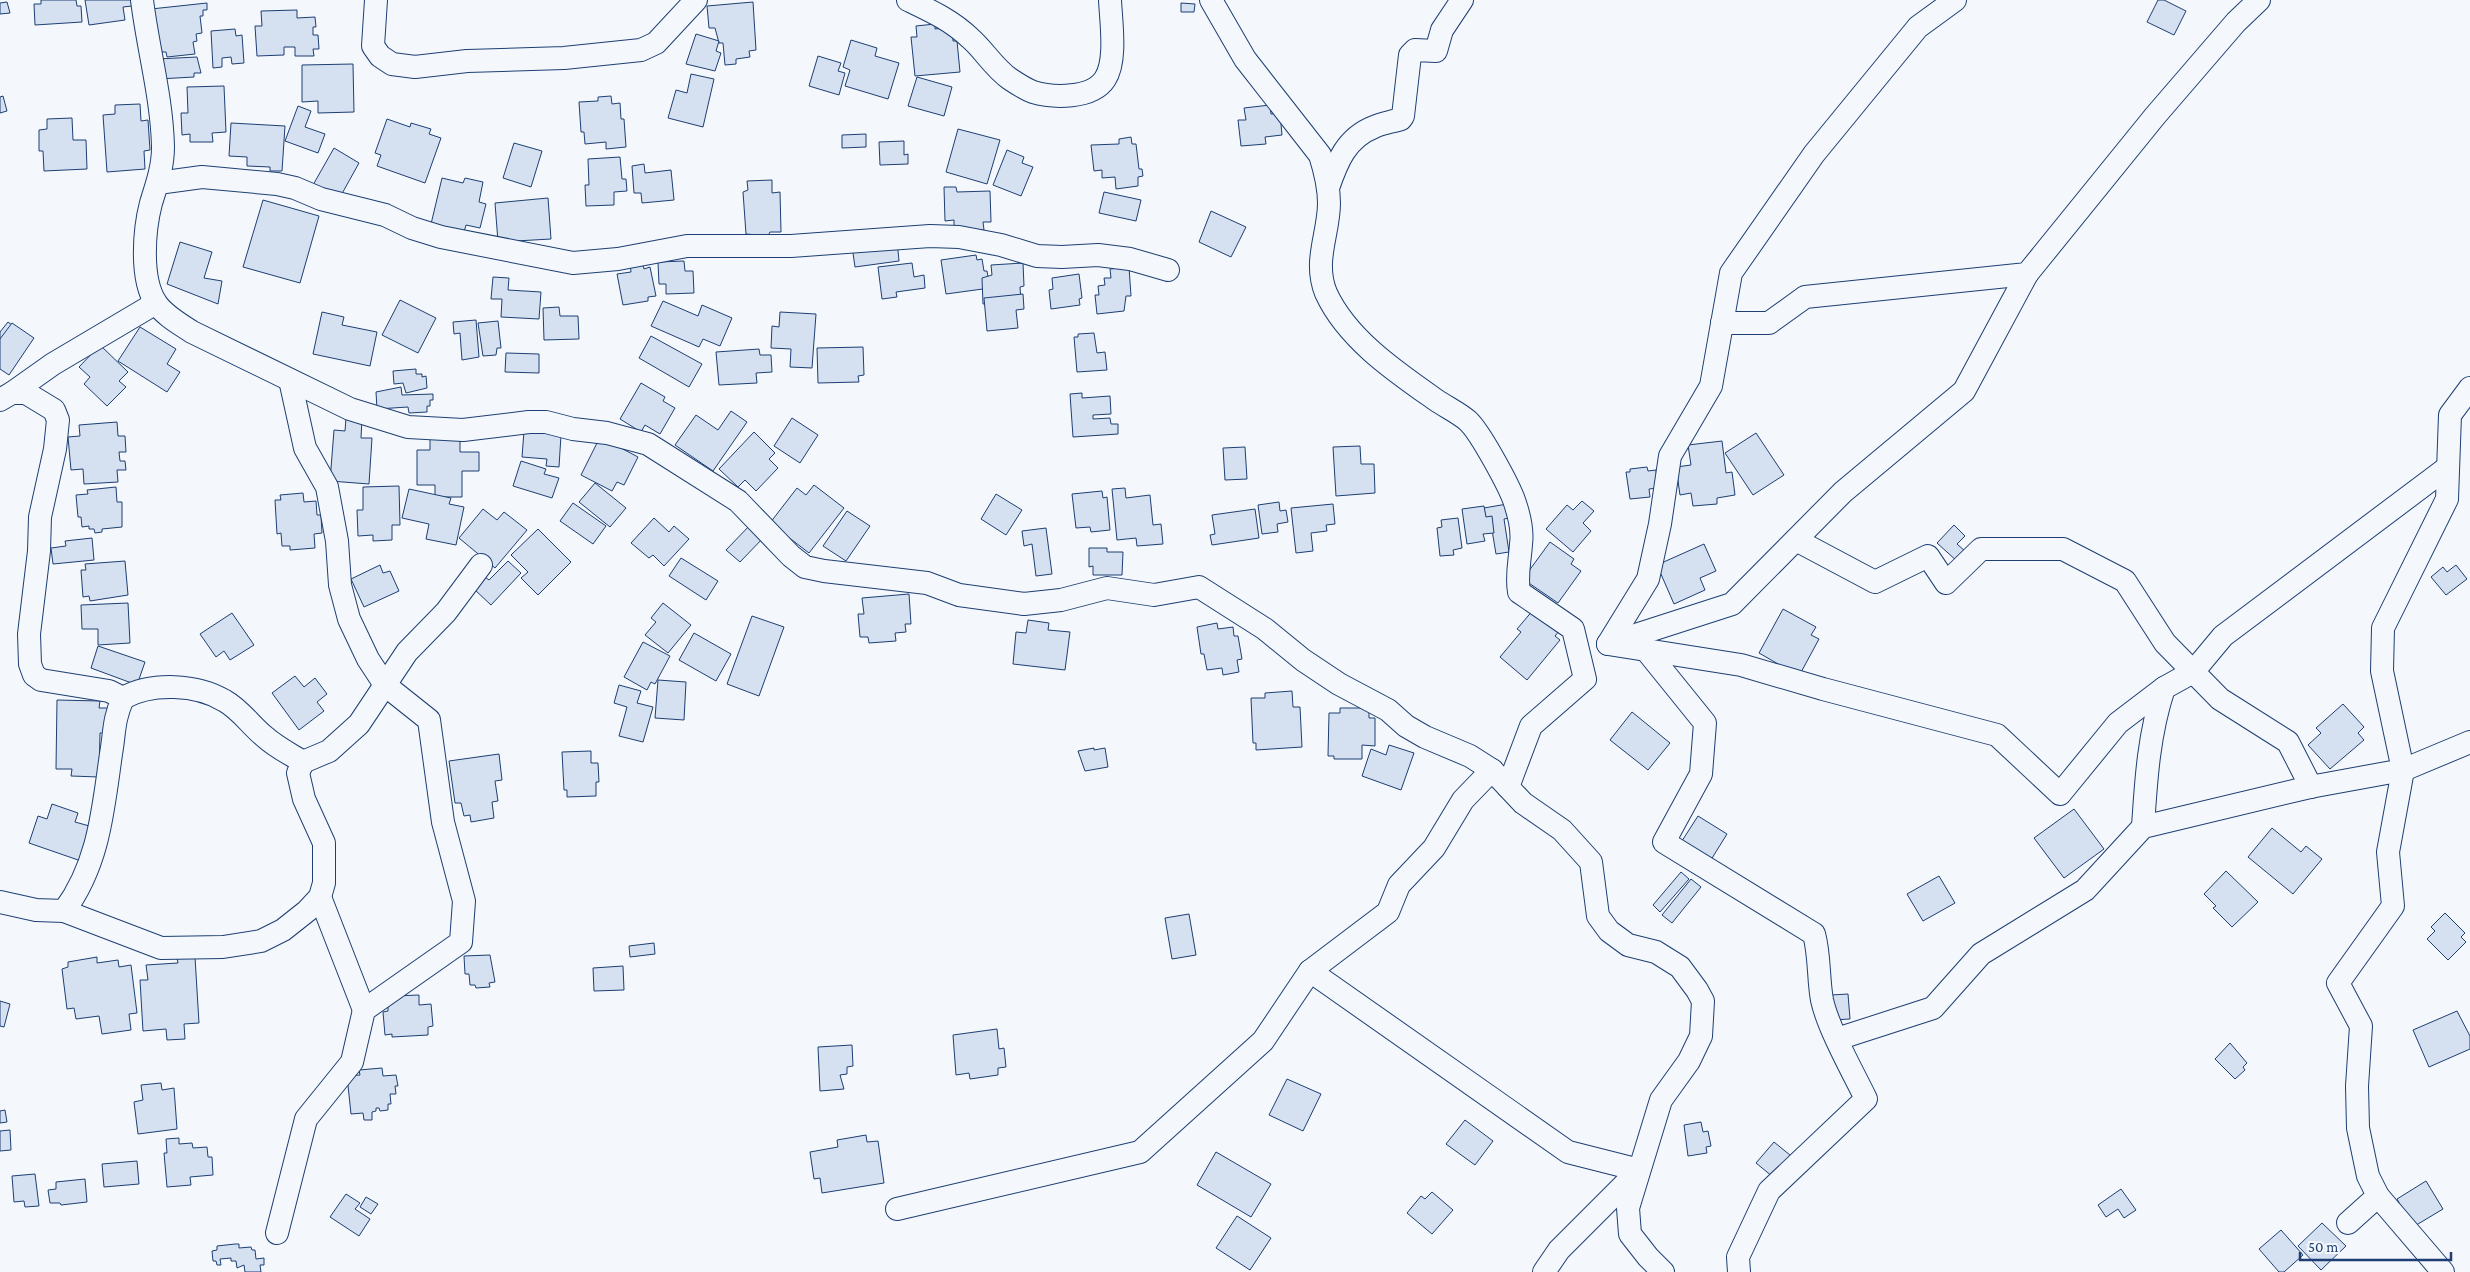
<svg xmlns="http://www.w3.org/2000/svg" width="2470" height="1272" viewBox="0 0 2470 1272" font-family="'Crimson Pro',serif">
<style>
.building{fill:#d5e0f0;stroke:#1d3f73}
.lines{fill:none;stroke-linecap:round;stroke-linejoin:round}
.minor-casing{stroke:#1d3f73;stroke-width:24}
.minor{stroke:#f4f7fb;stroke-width:22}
</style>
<rect width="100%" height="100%" fill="#f4f7fb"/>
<g class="building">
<polygon points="41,0 76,0 77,6 81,6 82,22 35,25 34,4 41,4"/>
<polygon points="85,0 131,0 132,6 123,7 125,20 89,25"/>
<polygon points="2158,0 2164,0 2186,11 2174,35 2147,22"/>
<polygon points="7,2 10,13 0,14 0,3"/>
<polygon points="753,2 756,50 749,51 750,57 736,59 736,64 725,65 723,43 719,43 715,28 709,28 707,6"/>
<polygon points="207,3 207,10 203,10 203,16 200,16 202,33 196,34 197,41 193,42 195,54 167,57 166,52 162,52 151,9"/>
<polygon points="1181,3 1195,4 1194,12 1181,12"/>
<polygon points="297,10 297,18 315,17 316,27 313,27 313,35 318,35 319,49 313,49 314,56 295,56 295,47 284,47 284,55 257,56 255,26 262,26 261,11"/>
<polygon points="935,24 935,29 952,27 953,41 957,41 960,72 915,76 911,37 917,37 916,26"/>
<polygon points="235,29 236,36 242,35 244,63 232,64 231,57 222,58 222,67 213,68 211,31"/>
<polygon points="696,34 719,41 716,51 721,53 715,71 686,64"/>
<polygon points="851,40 877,48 875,56 899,63 888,99 845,86 850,70 843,67"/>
<polygon points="818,56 841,63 838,71 845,73 839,95 809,86"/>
<polygon points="197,57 201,73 194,73 194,77 158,79 157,59"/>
<polygon points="353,64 354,112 318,113 318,101 302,102 302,65"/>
<polygon points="691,74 714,79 703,127 668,118 676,90 687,93"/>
<polygon points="917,77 952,87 944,116 908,106"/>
<polygon points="224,86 226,132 212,133 213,142 190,142 190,134 182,135 181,113 188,113 187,87"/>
<polygon points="3,96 7,111 0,113 0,97"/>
<polygon points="611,96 612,104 620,103 621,119 624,119 626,147 606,149 606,142 585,144 584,132 581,132 579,102 598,101 598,97"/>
<polygon points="140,104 141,121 148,120 150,150 144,151 145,169 107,172 103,115 115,114 115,105"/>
<polygon points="1270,105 1271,114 1280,113 1282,135 1265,137 1266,144 1241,146 1238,120 1246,120 1244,108"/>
<polygon points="298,106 311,111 305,127 325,134 318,153 285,141"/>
<polygon points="72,118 73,140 86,140 87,169 44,171 43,151 39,151 39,130 47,129 47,119"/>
<polygon points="387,119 410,127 411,123 431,129 429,134 441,138 425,183 377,166 381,155 375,153"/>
<polygon points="231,123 285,126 282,171 270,171 270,167 247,166 247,157 229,156"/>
<polygon points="958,129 1000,140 987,184 946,172"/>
<polygon points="866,134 866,147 842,148 842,135"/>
<polygon points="1131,137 1132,144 1136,144 1139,169 1142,169 1143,176 1138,177 1138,186 1116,189 1115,177 1102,178 1102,170 1094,171 1091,145 1119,144 1119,139"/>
<polygon points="904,141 904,155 908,154 908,164 880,165 879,142"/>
<polygon points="514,143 542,151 531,187 503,178"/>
<polygon points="334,148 359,163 339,199 313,185"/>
<polygon points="1007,150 1024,157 1022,163 1033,167 1021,196 993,185"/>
<polygon points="620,157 622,179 626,179 627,191 614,192 614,205 586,206 585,185 589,185 588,159"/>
<polygon points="644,164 645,173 671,170 674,200 642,203 641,193 634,193 632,166"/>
<polygon points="442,178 463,183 465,178 483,182 479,202 486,204 480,228 466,225 464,232 431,224"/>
<polygon points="772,180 772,193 780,192 781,232 770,232 768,236 746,234 743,192 748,190 747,181"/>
<polygon points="944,187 956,187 957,192 990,191 991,222 983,222 984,230 954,231 954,220 945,221"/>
<polygon points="1104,192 1141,200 1136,221 1099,213"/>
<polygon points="548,198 551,239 498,242 495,203"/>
<polygon points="263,200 319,216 300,283 243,267"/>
<polygon points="1211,211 1246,227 1231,257 1199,242"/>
<polygon points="897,240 899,261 855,267 852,246"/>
<polygon points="180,242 212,252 204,278 222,281 218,304 167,284"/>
<polygon points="976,255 977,260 982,259 984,271 987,271 990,288 946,294 941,260"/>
<polygon points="642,260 644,269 650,267 656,296 648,297 648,301 623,305 617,274 631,272 630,263"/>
<polygon points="684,261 685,271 693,271 694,293 666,294 666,284 659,284 658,262"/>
<polygon points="912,263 914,277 924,275 925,288 896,292 897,297 882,299 878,267"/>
<polygon points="1023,263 1024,286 1020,287 1021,302 983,304 982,278 992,275 991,265"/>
<polygon points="1129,267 1131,296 1126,296 1124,311 1097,314 1095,295 1099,295 1098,286 1105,285 1104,278 1111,278 1110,269"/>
<polygon points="1079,274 1082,298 1079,299 1080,305 1051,309 1049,290 1053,289 1052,278"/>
<polygon points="493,277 509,278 508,290 541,292 539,319 501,317 502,299 491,299"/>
<polygon points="1023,294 1024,309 1016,310 1018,328 987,331 984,298"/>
<polygon points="400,300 436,318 418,353 382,335"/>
<polygon points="663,301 698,316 702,305 732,318 720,346 703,339 699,347 651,326"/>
<polygon points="559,307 560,316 578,316 579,339 544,340 543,308"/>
<polygon points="322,312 344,317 342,325 377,332 370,366 313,354"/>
<polygon points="780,312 816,314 812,368 790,367 791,349 771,348 772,326 779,327"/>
<polygon points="476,320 479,357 462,360 460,333 454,334 453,322"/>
<polygon points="498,321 501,348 497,348 496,355 483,356 478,323"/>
<polygon points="8,322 21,332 5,353 0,350 0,332"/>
<polygon points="12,323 34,338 9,375 0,369 0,339"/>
<polygon points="140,327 176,349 167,364 180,372 167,392 118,361"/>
<polygon points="1094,333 1097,353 1105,352 1107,370 1077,372 1074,337 1078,337 1078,334"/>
<polygon points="651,336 702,364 689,387 639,358"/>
<polygon points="100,345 128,372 119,381 126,387 107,406 84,384 90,377 79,367"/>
<polygon points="863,347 864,375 858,376 859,382 818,383 817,348"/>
<polygon points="759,349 760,355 771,355 772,372 756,373 757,383 719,385 716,352"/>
<polygon points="506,353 539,354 539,373 505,372"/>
<polygon points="416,369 416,374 422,374 422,377 426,376 427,388 406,393 403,383 394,384 393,371"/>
<polygon points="641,383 665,397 663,401 675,408 660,434 645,425 641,432 620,419"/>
<polygon points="401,387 402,395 433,394 433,400 430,400 430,406 427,406 427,412 409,413 408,407 377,409 376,392"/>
<polygon points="1082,393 1082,398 1110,396 1111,414 1093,415 1093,419 1110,418 1111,424 1118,424 1118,434 1073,437 1070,394"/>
<polygon points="731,411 747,422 713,471 675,445 696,415 718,430"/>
<polygon points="346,418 362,419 361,438 372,438 369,484 330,481 334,430 345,431"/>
<polygon points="792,418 818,435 800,463 774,446"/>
<polygon points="117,422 118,436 125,436 126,452 119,452 120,461 125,461 126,470 117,470 118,482 84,484 83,469 71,470 68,437 80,436 79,425"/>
<polygon points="524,431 561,435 559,467 546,466 547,459 522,457"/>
<polygon points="754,432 775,453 769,459 778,468 756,491 745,480 738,487 719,469"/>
<polygon points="1756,433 1784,475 1753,495 1725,453"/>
<polygon points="600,437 638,457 624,485 617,482 612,491 581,475"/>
<polygon points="430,439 460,440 460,452 479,452 479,471 462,471 462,497 435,497 435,485 417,485 417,450 430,450"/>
<polygon points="1722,441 1726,473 1732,472 1735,495 1717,498 1717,504 1693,506 1691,493 1680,495 1676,467 1691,465 1688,445"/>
<polygon points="1360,446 1361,464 1374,464 1375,493 1336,496 1333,447"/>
<polygon points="1245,447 1247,479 1225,480 1223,448"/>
<polygon points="521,461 546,469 544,474 559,478 552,498 513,486"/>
<polygon points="1647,467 1648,471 1656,470 1658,488 1649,489 1650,497 1630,499 1626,472 1630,472 1630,469"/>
<polygon points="595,483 626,508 610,527 579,502"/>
<polygon points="814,485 844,508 809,553 770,523 797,488 806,495"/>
<polygon points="399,486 400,525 392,525 392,540 373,541 373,535 358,536 357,510 363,510 363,487"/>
<polygon points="116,487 117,502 122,502 122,527 102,529 102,532 95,533 94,529 89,529 89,526 82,527 81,517 78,517 76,495 88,494 87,490"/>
<polygon points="1125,488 1126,498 1150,495 1153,525 1161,524 1163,544 1137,546 1136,538 1117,540 1112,489"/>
<polygon points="409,489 451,498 449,504 464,507 456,545 426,539 429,524 402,518"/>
<polygon points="1102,491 1103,498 1107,497 1110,530 1091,532 1090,527 1076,528 1072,494"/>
<polygon points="303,493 304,502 316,501 317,515 321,515 322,533 314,534 315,548 290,550 290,546 282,546 281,533 277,534 275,500 281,500 280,495"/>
<polygon points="996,494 1022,510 1006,535 981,519"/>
<polygon points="1582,501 1594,511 1583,523 1591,531 1573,552 1546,529 1567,505 1573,510"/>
<polygon points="1279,502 1280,511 1286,510 1288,522 1277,524 1278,532 1262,534 1258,505"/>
<polygon points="573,503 606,526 593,544 560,521"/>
<polygon points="1333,504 1335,524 1326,525 1327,531 1311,533 1313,551 1296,553 1291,508"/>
<polygon points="1507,504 1509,518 1504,519 1509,552 1496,554 1492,530 1488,530 1484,508"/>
<polygon points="1484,506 1486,517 1492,516 1494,533 1483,534 1485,541 1467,544 1462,509"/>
<polygon points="483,509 497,520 504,512 527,530 495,568 459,538"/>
<polygon points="1255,509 1259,538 1212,545 1210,535 1215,534 1212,515"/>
<polygon points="847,511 870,526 846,561 823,546"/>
<polygon points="654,518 669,532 674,526 689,539 664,566 653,555 649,558 631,543"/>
<polygon points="1458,518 1462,548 1453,550 1454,555 1440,556 1437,528 1442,527 1441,520"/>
<polygon points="753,522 766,535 740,562 726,550"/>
<polygon points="1954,525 1965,536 1957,544 1966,552 1958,562 1937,543"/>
<polygon points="1046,528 1052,574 1036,576 1032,544 1024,546 1022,531"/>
<polygon points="538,529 571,562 538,595 521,578 528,572 511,555"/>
<polygon points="92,538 94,560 53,564 51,548 66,546 65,541"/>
<polygon points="1550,542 1574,559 1571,564 1581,571 1558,603 1523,579"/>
<polygon points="1704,544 1716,571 1700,578 1705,590 1674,604 1657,565"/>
<polygon points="1089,548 1107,548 1107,552 1123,552 1122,575 1093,575 1093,566 1089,567"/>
<polygon points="681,558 718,581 706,600 669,576"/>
<polygon points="125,561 128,595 90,601 89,596 83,597 81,570 86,570 85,564"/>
<polygon points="508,561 521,573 491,605 474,589 485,577 489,580"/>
<polygon points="380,565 383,573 390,571 399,591 364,607 351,579"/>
<polygon points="2456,565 2467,579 2446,595 2431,577 2443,567 2447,572"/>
<polygon points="909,594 911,624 905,624 906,632 895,633 896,641 869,643 868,637 860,637 858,614 864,614 862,598"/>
<polygon points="128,603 130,643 98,645 98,629 82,629 81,605"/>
<polygon points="663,603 691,625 668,653 645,635 656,622 651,618"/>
<polygon points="1534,609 1560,630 1555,636 1560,640 1527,680 1500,657 1521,632 1517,629"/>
<polygon points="1783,609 1816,627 1811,635 1819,639 1799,676 1759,653"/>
<polygon points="232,613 254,645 230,660 224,651 216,657 200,634"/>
<polygon points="752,616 784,627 759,696 727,684"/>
<polygon points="1028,620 1049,623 1048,630 1070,632 1065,670 1013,664 1016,632 1026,633"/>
<polygon points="1217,623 1218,629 1233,627 1234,636 1238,636 1242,659 1237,660 1239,672 1223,675 1222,668 1207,670 1204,654 1201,654 1197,627"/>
<polygon points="694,633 731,654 716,681 679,660"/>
<polygon points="643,642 670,656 655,684 651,682 647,690 624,677"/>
<polygon points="98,646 145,662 137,685 91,668"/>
<polygon points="295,676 304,687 315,678 327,694 317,702 324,711 299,730 272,693"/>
<polygon points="658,680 686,682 684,720 655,718"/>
<polygon points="619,685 641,691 637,703 653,707 643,742 619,736 627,707 614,703"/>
<polygon points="1292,691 1293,707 1300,707 1302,747 1256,750 1256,743 1253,743 1251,698 1265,698 1265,693"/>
<polygon points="57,700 100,701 99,708 110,708 110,733 100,733 99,777 71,776 72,769 56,769"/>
<polygon points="2343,704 2364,727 2358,733 2364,740 2330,769 2308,745 2321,733 2316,728"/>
<polygon points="1340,708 1369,708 1369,718 1375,718 1375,746 1362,745 1362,759 1334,759 1334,756 1328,756 1329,713 1340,713"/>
<polygon points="1632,712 1670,743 1648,770 1610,740"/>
<polygon points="1389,745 1414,753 1401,790 1362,776 1371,749 1386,755"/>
<polygon points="1094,748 1094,750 1105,748 1108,767 1085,771 1078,751"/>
<polygon points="591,751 591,763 598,763 599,782 596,782 596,796 567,797 567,790 564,790 562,752"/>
<polygon points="499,754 502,780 495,781 498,801 492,802 494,818 471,822 470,815 464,816 461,803 455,803 449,761"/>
<polygon points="52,804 78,813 75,822 93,827 81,861 29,843 38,816 47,819"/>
<polygon points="2074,809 2104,849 2064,878 2034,838"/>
<polygon points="1698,816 1727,834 1709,863 1680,844"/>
<polygon points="2272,828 2301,852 2306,846 2322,859 2293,894 2248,857"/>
<polygon points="2226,871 2258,902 2232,927 2213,908 2216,906 2204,894"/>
<polygon points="1681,872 1689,879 1660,912 1653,905"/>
<polygon points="1939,876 1955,903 1923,921 1907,894"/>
<polygon points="1691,879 1701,887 1672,923 1662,915"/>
<polygon points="2445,913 2465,933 2461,937 2466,942 2448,960 2427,939 2435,931 2431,927"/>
<polygon points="1189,914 1196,955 1172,959 1165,918"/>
<polygon points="654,943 655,954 630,957 629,946"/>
<polygon points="490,955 495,982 489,983 490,987 476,988 475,985 470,985 469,974 465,974 464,956"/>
<polygon points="97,957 97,963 118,960 119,967 131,965 137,1013 129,1014 131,1030 102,1034 99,1016 76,1019 74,1008 67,1009 62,969 68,967 68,962"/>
<polygon points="195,957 199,1023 184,1024 185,1039 167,1040 166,1029 143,1031 140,980 148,980 146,965 178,963 177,958"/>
<polygon points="623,966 624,990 594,991 593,968"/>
<polygon points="1848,994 1850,1019 1832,1020 1831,995"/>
<polygon points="419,995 419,1005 431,1004 433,1026 428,1027 428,1035 392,1037 392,1034 385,1035 383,1012 388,1011 388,1003 394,1003 394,996"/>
<polygon points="0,1001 10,1004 4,1027 0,1026"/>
<polygon points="2457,1011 2470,1036 2470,1049 2429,1067 2413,1030"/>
<polygon points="997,1029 999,1049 1004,1048 1006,1067 998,1068 998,1075 970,1079 969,1073 956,1075 953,1035"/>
<polygon points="2230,1043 2247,1063 2243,1067 2245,1070 2235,1079 2215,1059"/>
<polygon points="852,1045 853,1066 847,1067 847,1074 840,1075 844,1089 820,1091 818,1047"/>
<polygon points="382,1068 383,1076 396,1075 398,1086 395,1086 396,1094 390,1094 391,1104 388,1104 388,1110 380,1111 379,1108 376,1108 376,1111 372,1112 372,1120 364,1120 363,1113 351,1114 347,1076 360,1075 359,1070"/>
<polygon points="1287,1079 1321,1094 1303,1131 1269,1115"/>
<polygon points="161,1083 162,1090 174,1088 177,1129 138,1134 134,1102 143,1100 141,1085"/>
<polygon points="5,1110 7,1122 0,1123 0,1111"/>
<polygon points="1465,1120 1493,1141 1475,1165 1446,1144"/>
<polygon points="1701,1122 1703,1132 1708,1131 1711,1146 1706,1147 1707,1153 1688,1156 1684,1125"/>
<polygon points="10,1130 11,1150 0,1151 0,1131"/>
<polygon points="866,1135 867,1142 878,1141 884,1183 822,1193 820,1178 814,1179 810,1152 838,1147 837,1140"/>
<polygon points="179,1138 179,1144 192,1143 193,1148 207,1147 208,1157 212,1157 213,1175 190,1177 191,1185 167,1187 164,1153 167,1153 166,1139"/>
<polygon points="1774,1142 1796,1160 1778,1181 1756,1163"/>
<polygon points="1216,1152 1271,1184 1251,1217 1197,1185"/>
<polygon points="137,1161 139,1184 104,1187 102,1164"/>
<polygon points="35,1174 39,1206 25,1207 24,1201 14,1202 12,1176"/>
<polygon points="85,1179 87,1202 61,1205 60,1203 50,1203 48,1190 56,1189 56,1182"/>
<polygon points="2426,1181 2443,1209 2413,1227 2397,1199"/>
<polygon points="2121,1189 2136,1210 2124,1218 2118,1209 2106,1217 2098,1205"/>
<polygon points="1432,1192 1453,1210 1432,1234 1407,1213 1421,1196 1425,1199"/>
<polygon points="346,1194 360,1203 355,1209 370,1219 359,1236 330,1217"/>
<polygon points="366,1197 378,1204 371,1214 360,1207"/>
<polygon points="1237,1216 1271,1238 1250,1270 1216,1248"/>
<polygon points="2322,1223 2346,1246 2321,1270 2298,1246"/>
<polygon points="2281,1230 2303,1255 2284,1272 2279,1272 2259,1249"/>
<polygon points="235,1244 239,1244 239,1248 251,1247 252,1250 255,1250 256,1259 264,1258 264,1265 260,1265 261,1272 245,1272 244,1265 237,1268 236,1261 231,1261 231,1258 220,1259 221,1265 217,1265 216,1261 213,1261 212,1251 217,1250 217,1246"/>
</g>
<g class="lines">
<g class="minor-casing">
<g id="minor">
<path d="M142,0C148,49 162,98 163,147C163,167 157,184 151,203C144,230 140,279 156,303C165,316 180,324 192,332L350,409L408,427L463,430L529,422H546L573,429L607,433L648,444L738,501L791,556L805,567L824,571L927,583L959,595L1024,604L1061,600L1107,588L1154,595L1199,587L1265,629L1303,660L1339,684L1388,710L1406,726L1425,737L1470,756L1492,770L1523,803L1562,830L1591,862L1598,916L1609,931L1628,945L1656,952L1680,967L1697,990L1703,1001L1701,1036L1689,1061L1661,1100L1628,1208L1630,1234L1648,1257L1663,1272"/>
<polyline points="376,0 373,46 380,56 392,64 415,67 467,61 564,58 641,50 656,43 696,0"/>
<path d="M908,0C931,11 951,20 970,38C984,50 994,68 1010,79C1016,83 1025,89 1033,92C1053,98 1092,99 1105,79C1117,61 1111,22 1110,0"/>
<path d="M1211,0L1245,59L1320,155C1325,171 1329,186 1329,203C1329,234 1313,261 1326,293C1347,339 1396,372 1436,400C1446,407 1459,413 1468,421C1480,432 1510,487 1515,503C1519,515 1523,530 1521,544C1520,561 1516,575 1519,592L1573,629L1585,679L1531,726L1508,787"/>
<polyline points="158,183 202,177 277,184 295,188 321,199 385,215 412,228 441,237 573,263 618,259 687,246 791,246 930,236 959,237 1001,245 1037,256 1062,257 1098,255 1130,259 1168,270"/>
<path d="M1328,188C1337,162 1346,138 1374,127C1382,123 1392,122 1401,119L1403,116L1410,55L1415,50L1436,51L1442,30L1462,0"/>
<polyline points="1722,323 1769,323 1805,297 2027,274 2155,116 2236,22 2259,0"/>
<polyline points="12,393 53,364 156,303"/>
<path d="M0,400L12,393H26L54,410L58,420L55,449L40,517L39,551L29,634L30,664L34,675L41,680L109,691L123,698C113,721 115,731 111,754C103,810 99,864 64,911"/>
<polyline points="1796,540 1875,582 1928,556 1946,583 1981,549 2063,549 2125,581 2165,643 2220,699 2288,742 2311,787"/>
<polyline points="1611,643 1732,604 1843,492 1964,391 2027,274"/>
<polyline points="1608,644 1648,579 1660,524 1670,456 1711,386 1731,273 1814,154 1918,27 1955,0"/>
<polyline points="1608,644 1741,665 1823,689 1997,735 2060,794 2118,723 2164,688"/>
<path d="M1646,650L1705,723L1701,774L1664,842L1814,934C1820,956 1818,978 1822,1000C1828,1028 1853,1072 1866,1099L1769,1191L1738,1257L1739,1272"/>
<path d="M123,698C152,682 197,684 225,701C241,710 251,726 265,737C276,747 290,754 303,762"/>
<path d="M2143,827C2146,779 2149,733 2164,688L2193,672L2223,636L2448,467"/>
<polyline points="320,897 364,1010"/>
<polyline points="0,902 36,910 64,911 161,948 223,947 261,941 283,930 307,911 320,897 324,883 324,843 304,799 298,773 303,762 329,751 359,724 407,652 446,612 481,565"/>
<polyline points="1310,971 1568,1152 1639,1170 1559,1250 1544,1272"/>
<polyline points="1837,1039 1933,1008 1981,954 2085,890 2143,827 2310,787 2403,770 2382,671 2383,628 2447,499 2450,415 2470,388"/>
<polyline points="2378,1196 2443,1272"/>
<polyline points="897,1209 1140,1152 1263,1041 1310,971 1388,912 1399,885 1434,848 1463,800 1492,770"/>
<polyline points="2348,1223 2378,1196 2368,1176 2358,1128 2357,1086 2361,1026 2338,983 2393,906 2388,852 2403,770 2470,742"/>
<polyline points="277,1233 306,1119 352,1062 364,1010 461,942 464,901 443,822 429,720 385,685 368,659 349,619 340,585 337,541 327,487 305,448 290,380"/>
</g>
</g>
<use href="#minor" class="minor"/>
</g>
<path d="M2300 1252v8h151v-8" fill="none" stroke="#1d3f73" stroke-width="2.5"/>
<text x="2308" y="1252" font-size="15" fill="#1d3f73" stroke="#f4f7fb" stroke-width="4" paint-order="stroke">50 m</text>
</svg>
